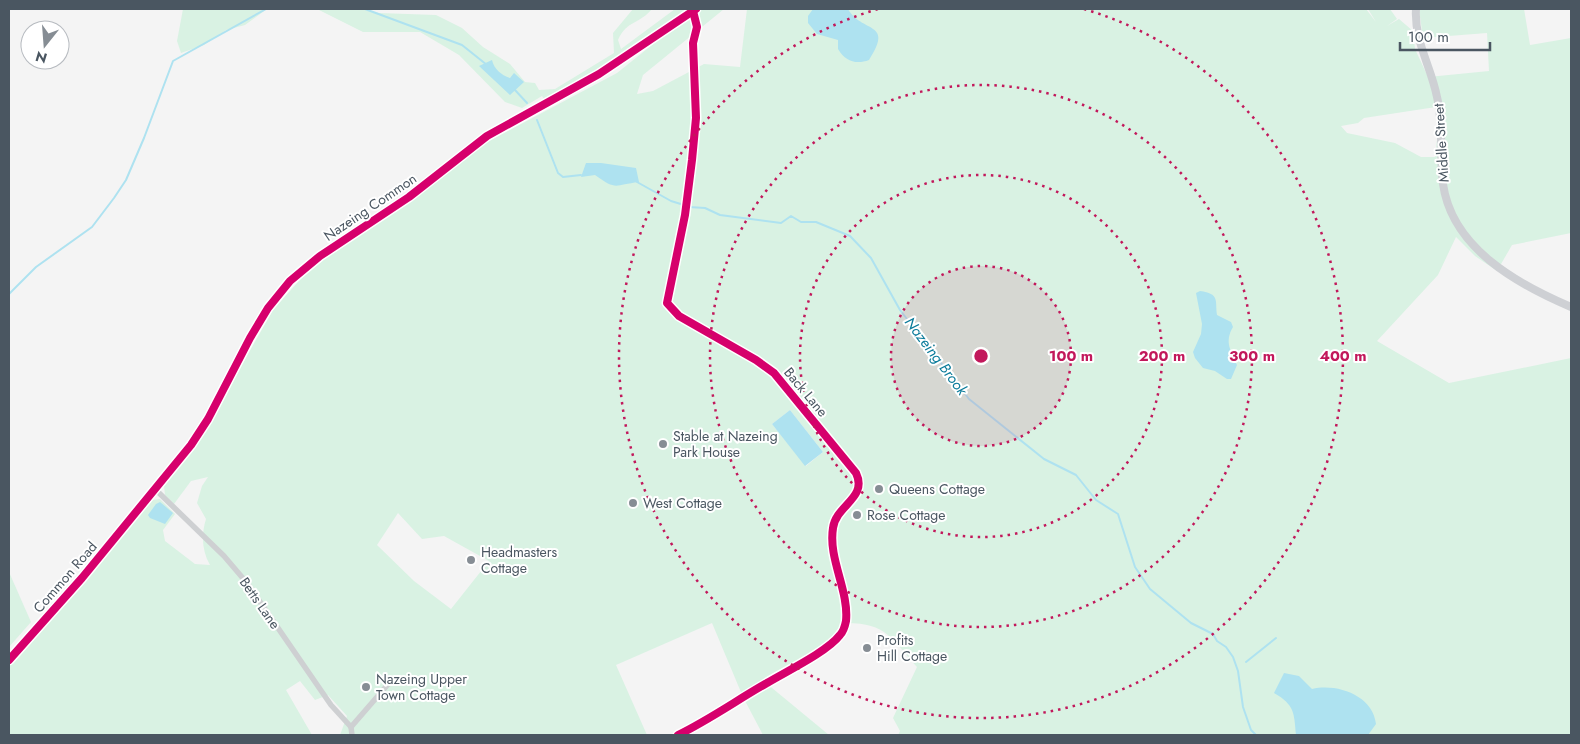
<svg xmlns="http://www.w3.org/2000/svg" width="1580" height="744" viewBox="0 0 1580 744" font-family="Jost,sans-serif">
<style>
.green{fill:#d9f2e3;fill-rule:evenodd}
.water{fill:#aee2f0}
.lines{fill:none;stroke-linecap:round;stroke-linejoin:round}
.stream{stroke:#aee2f0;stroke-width:2}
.street{stroke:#ced0d2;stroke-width:5.5}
.secondary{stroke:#ced0d4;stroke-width:8}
.cycleway-casing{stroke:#fff;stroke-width:11}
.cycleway{stroke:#d6006c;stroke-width:8}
.ring{fill:none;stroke:#c2185b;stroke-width:2.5;stroke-dasharray:2.5 5}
.poi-dot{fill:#868d94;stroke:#fff;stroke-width:2}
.labels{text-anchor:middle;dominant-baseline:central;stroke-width:4;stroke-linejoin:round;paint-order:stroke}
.street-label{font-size:14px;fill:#4a5661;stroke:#fff}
.poi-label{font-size:14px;fill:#4a5661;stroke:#fff;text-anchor:start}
.water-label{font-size:15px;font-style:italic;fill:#0c7c9b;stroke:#fff}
.centre{fill:#c2185b;stroke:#fff;stroke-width:2.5}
.ring-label{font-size:15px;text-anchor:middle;font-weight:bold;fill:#c2185b;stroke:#fff;stroke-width:4;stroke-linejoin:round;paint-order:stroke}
</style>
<rect width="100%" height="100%" fill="#f4f4f4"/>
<g class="green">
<polygon points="183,9 267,9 245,25 226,30 204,45 181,53 177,41"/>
<path d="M317,9H361L379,13L436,15L462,28L483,47L510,64L525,82L535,83L539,90L555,89L614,53L613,33L633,9H652C640,24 627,20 618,40L621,49L675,9H686L624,55L545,101L542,96L522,108L505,102L459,55L420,32H363Z"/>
<path d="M697,9H724L643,75L637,94L653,91L704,64L740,67L747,9H1366L1376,22L1368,9H1390L1397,19L1387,26L1399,19L1413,31L1415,49L1428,77L1489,71L1487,33L1423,38L1419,9H1524L1530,45L1571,38V233L1512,245L1497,271L1475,256L1456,237L1438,275L1377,341L1449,383L1571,358V735H898L900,731L893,718L917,667C891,638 886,622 843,623L838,634L766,683L829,735H763L743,697L712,623L616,665L647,735H340L347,716L328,695L315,700L300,681L286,690L312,735H9V665L152,500L160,499L175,514L163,530L165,541L195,564L210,565C202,551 201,535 206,519L197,503L202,486L208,477L191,481L174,504L165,495L164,486L204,432L273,310L307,272L326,257L406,204L480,146L617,73ZM1436,107L1438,131L1435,157H1421L1395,143L1347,133L1341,126L1358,123L1364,118ZM790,410L823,452L806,466L772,424ZM398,513L422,539L444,536L489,561L451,609L414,581L377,545Z"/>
<polygon points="9,572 31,622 9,647"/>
</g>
<g class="water">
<path d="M813,9H848C861,33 895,21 869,60C856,65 845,61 838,49V40L817,34L808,23V16Z"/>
<path d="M492,60C494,69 501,75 510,78L514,73L524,82L510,95L479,66Z"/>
<path d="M586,163H601L636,168L639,182C614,185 617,191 595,175L581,177Z"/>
<path d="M1200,291C1220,294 1215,300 1217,315L1231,322L1233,327C1224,342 1231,351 1237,365L1231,379H1227L1215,371L1203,368L1195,358L1193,352L1201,334L1202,324L1196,293Z"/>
<polygon points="790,410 823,452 805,466 772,424"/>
<polygon points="160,502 173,513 165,524 150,518 148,515 156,504"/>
<path d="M1284,673L1299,676L1312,689C1338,683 1373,696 1376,724L1368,735H1296C1294,713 1295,705 1274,693Z"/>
</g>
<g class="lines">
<g class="stream">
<polyline points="365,9 462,45 487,65"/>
<polyline points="515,90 527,103"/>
<polyline points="537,120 558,173 563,177 581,175"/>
<polyline points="637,182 671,201 684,205"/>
<polyline points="689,207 705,208 720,215 781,223 791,216 801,222 816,222 850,236 871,258 900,310 969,399 1044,459 1076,475 1096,500 1118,514 1135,567 1150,589 1191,623 1213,634 1217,641 1226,647 1233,657 1238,671 1243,707 1251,730 1256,735"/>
<polyline points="9,294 36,267 92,227 114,198 126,180 144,138 173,61 266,9"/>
<polyline points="1246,662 1276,638"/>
</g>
<g class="street">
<polyline points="156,490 224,556 247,583 331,705 351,727 352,735"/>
<polyline points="351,727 390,682"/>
<path d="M678,735C709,720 737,700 767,683C785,672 827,652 840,635C843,632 845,626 846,621C849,590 828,559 833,528C836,505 868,498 856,473L774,373L756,360L679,316L667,303L685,215L692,160L696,118L693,43L697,27L693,11"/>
</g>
<g class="secondary">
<path d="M1416,9C1414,41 1431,66 1437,97C1444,125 1439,155 1443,184C1452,248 1517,284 1571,307"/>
<polyline points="9,660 82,578 191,445 208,419 250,338 268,308 290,281 320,256 409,197 487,136 599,74 696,9"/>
</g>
<g class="cycleway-casing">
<g id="cycleway">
<polyline points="9,660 82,578 191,445 208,419 250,338 268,308 290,281 320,256 409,197 487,136 599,74 696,9"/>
<path d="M678,735C709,720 737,700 767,683C785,672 827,652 840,635C843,632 845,626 846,621C849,590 828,559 833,528C836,505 868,498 856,473L774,373L756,360L679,316L667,303L685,215L692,160L696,118L693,43L697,27L693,11"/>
</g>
</g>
<use href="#cycleway" class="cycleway"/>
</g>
<circle cx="981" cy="356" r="90" fill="#c2185b" fill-opacity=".12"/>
<g class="ring">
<circle cx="981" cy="356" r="90"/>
<circle cx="981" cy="356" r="181"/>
<circle cx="981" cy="356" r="271"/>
<path d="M1084 9A362 362 0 1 1 878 9"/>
</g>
<g class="poi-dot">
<circle cx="663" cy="444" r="5"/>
<circle cx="879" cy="489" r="5"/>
<circle cx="633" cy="503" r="5"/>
<circle cx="857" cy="515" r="5"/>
<circle cx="471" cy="560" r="5"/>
<circle cx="867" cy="648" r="5"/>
<circle cx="366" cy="687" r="5"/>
</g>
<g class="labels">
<g class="street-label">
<text transform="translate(1441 143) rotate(-94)">Middle Street</text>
<text transform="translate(370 207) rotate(-34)">Nazeing Common</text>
<text transform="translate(806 392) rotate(50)">Back Lane</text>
<text transform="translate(65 577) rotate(-49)">Common Road</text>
<text transform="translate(260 603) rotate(55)">Betts Lane</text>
</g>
<g class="poi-label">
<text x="673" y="436">Stable at Nazeing<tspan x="673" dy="16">Park House</tspan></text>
<text x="889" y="489">Queens Cottage</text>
<text x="643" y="503">West Cottage</text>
<text x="867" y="515">Rose Cottage</text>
<text x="481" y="552">Headmasters<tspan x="481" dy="16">Cottage</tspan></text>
<text x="877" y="640">Profits<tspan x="877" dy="16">Hill Cottage</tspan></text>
<text x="376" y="679">Nazeing Upper<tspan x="376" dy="16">Town Cottage</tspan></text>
</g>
<g class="water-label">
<text transform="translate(936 356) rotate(53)">Nazeing Brook</text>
</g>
</g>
<circle cx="981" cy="356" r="8" class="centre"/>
<g class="ring-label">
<text x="1071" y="361">100 m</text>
<text x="1162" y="361">200 m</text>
<text x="1252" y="361">300 m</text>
<text x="1343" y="361">400 m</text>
</g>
<rect width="1580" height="744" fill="none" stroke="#4a5661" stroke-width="20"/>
<g transform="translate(45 45) rotate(197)"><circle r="24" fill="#ffffff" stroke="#b7bbc0"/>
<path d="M0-4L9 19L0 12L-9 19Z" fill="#868d94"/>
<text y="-8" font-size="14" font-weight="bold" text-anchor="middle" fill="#4a5661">N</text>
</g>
<path d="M1400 42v8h90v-8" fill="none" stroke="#4a5661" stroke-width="2.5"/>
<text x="1408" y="42" font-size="15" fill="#4a5661" stroke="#ffffff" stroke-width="4" paint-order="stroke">100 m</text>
</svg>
